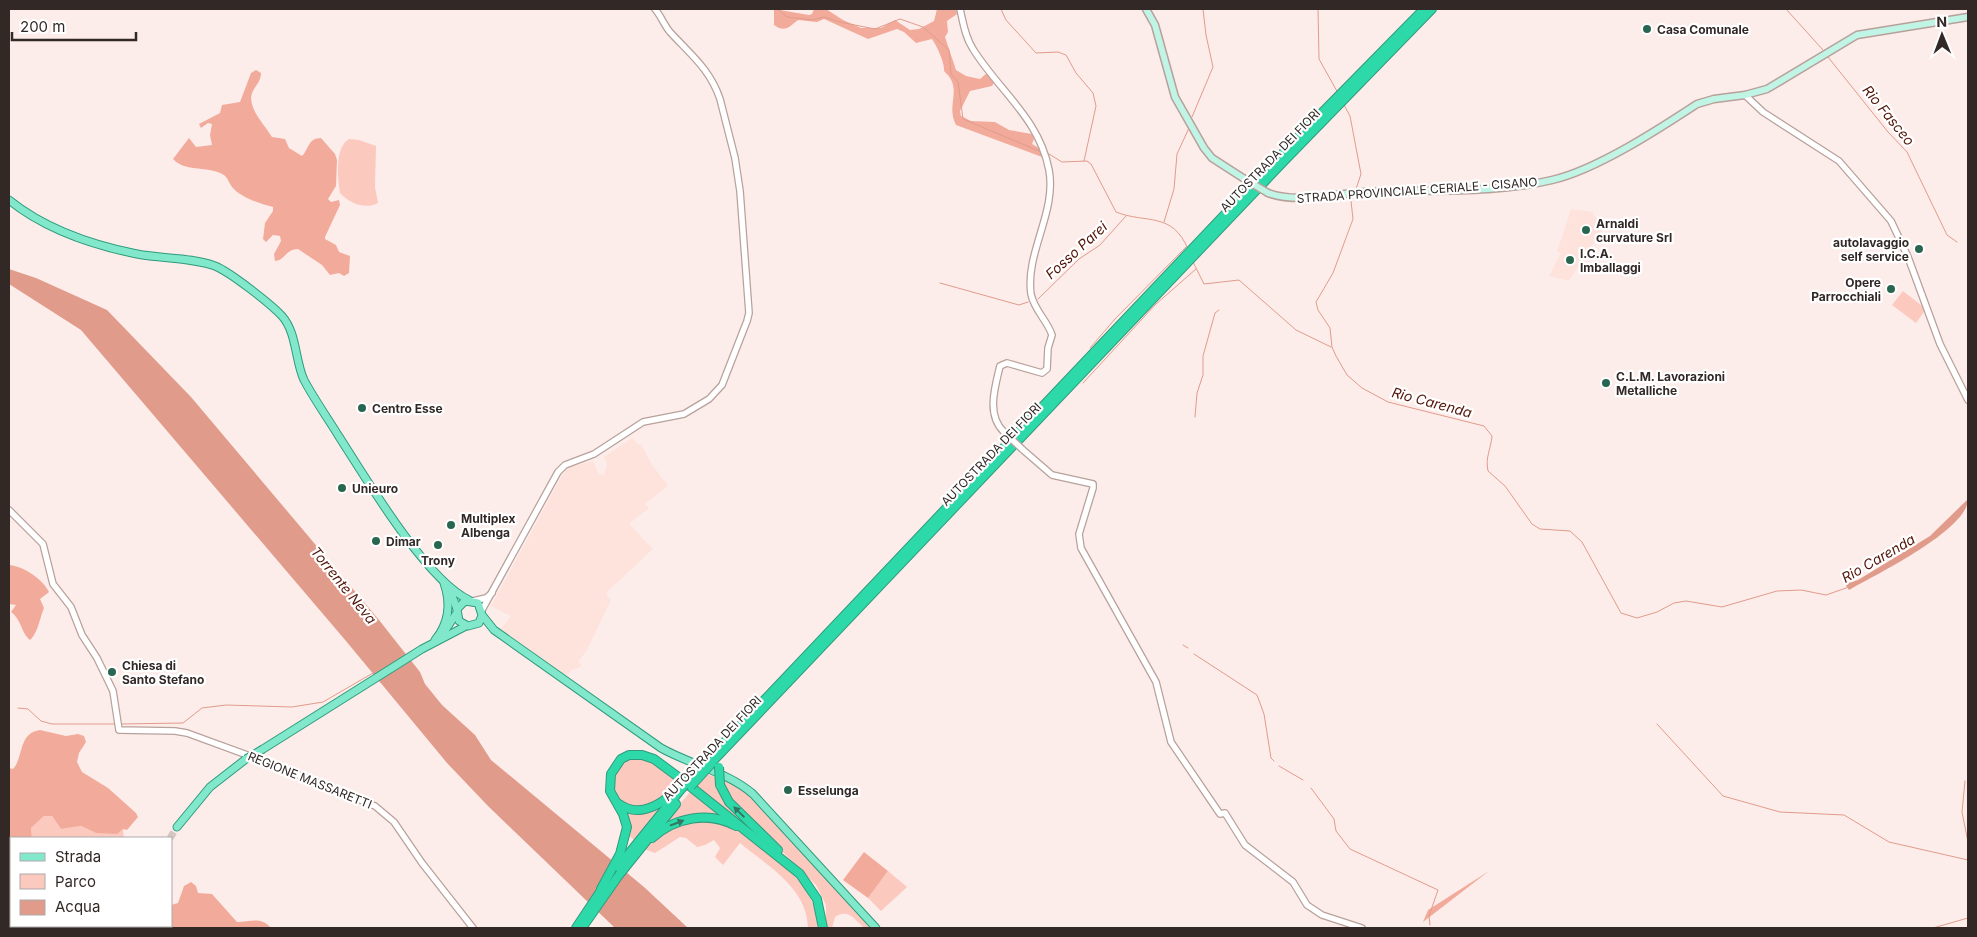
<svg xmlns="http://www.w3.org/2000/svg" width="1977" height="937" viewBox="0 0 1977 937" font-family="Inter,sans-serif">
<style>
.built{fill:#fde3dc}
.green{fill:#fcc9be}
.forest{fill:#f2ab9b}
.water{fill:#e19b8b}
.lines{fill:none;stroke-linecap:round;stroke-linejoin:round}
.stream{stroke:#e19b8b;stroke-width:1}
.primary-tunnel{stroke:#d4c6c3;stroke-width:7;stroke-dasharray:7 3.5;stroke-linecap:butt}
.tertiary-casing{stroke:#b8a19b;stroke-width:8}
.secondary-casing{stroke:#b8a19b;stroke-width:9}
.primary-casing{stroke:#2f9b7c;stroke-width:9}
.motorway-casing{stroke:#2f9b7c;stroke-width:10}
.tertiary{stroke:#fff;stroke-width:5.5}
.secondary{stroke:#c0f4e5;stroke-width:6}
.primary{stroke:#81e8cb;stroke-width:7}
.motorway{stroke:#2dd9a9;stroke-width:8}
.tertiary-bridge-casing{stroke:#b8a19b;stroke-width:8;stroke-linecap:butt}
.secondary-bridge-casing{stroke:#b8a19b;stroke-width:9;stroke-linecap:butt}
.primary-bridge-casing{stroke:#2f9b7c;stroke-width:9;stroke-linecap:butt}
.motorway-bridge-casing{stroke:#2f9b7c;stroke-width:10;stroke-linecap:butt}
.tertiary-bridge{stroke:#fff;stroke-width:5.5}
.secondary-bridge{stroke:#c0f4e5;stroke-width:6}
.primary-bridge{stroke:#81e8cb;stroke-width:7}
.motorway-bridge{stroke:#2dd9a9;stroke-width:8}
.oneway{fill:#307862}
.poi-dot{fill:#296652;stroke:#fff;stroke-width:2}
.labels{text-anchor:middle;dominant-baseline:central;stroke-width:4.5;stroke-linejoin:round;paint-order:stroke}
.poi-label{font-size:12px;font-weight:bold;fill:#322927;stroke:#fff;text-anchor:start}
.street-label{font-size:12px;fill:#322927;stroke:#fff}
.water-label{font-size:14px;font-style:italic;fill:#521508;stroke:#fff}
</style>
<rect width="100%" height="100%" fill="#fdedea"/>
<g class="built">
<polygon points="1571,209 1593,212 1594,216 1606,224 1569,281 1549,276 1561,253 1557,252"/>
<polygon points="632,438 639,445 641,444 651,463 668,486 645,504 649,508 629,524 653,549 606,593 611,600 587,650 578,662 582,665 579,668 571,670 569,674 563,675 500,630 511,616 491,606 566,468 593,461 599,474 604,475 607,464 604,457"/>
</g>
<g class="green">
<path d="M349,139L359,140L376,146L375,187L378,203C365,210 349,203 340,193C338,179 334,148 349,139Z"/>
<polygon points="1903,291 1926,309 1916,323 1892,305"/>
<path d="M630,758L648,759L680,783C625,840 588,779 630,758Z"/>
<polygon points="707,774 715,777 720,792 767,842 695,787"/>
<path d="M721,779L747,791L870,928H864C855,919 847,908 835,917L832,928H826V905L816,885L730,800Z"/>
<polygon points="691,791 724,816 723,818 661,826"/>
<polygon points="662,806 634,840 628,835 625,810"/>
<polygon points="44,816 52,816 61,829 81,826 96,833 123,829 124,838 32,838 31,828"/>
<path d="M710,819L731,826L742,832C776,859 815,881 818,928H808C807,888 769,867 740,843L723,865L715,857L720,848L714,840L705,845L697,847L686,838L680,837L655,853L644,849L651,841L682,822Z"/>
<polygon points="888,871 907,887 881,911 868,898"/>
</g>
<g class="forest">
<path d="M774,9L809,15L812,14L814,9H826L843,20L861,28H881L895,20L910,30L919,29L934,21L937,9H956L957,14L947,21L948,32L945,37L956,70L966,76L980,79L987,73L995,81L992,86L970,91L960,111L961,116L971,121L995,122L1009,130L1032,134L1034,139L1032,144L1039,148L1042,157L956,125C945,104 964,89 944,71C945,64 937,46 932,39L916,43L904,32L897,29L868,39L824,19L817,22L798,20C789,27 785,33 774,25Z"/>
<path d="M256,70L261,73C261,81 256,85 253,91C245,106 265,125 272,137L285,139L289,148L302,156C309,149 308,138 321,138L335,154L337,160L336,186L328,199L331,202L339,200L340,205L325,237V239L336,245L339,252L350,256L349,273L344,276L339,273L330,275L322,265L298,249C286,249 284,261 275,261L274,254L281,241L280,236L273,235L266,242L263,239L265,223L273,211V207C260,204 240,197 232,187C227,180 228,176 220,173C204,166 185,172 173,159L189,138L196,147L212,145L210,135L212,124L208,123L201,128L199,124L220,113L222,105L240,102L251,73Z"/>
<path d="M9,565C23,566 43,579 49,592L40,599L44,608C40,617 38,633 30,640C21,633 22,620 11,612L16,605L9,604Z"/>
<path d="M40,730L66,736L78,734L84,736L86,742L79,753L77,762L82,772L108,788L136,813L138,817L127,830L123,829L117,834L96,833L81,826L61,829L52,816H44L31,828L32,838H11V890L9,888V768L13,769C24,757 18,733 40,730Z"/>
<polygon points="864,852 888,871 868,898 843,880"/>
<polygon points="1489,871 1423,922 1428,910"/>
<path d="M191,882L196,886L198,893L212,894L237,922C250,922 261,916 271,928H83L85,926H171V905L178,903L184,886Z"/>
</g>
<g class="water">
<polygon points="9,269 36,278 107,310 191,397 379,620 420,672 425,684 442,705 475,735 491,760 644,887 688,928 615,928 488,806 447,763 346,641 81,330 9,284"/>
<path d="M1968,499C1968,530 1875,575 1849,590L1845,584L1858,580L1930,536Z"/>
</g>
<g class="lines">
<g class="stream">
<polyline points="778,9 787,17 813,20 824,17 840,22 875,29 900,19 923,27 949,50 951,74 958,82 963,119 1039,151"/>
<polyline points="1001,9 1006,20 1036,53 1058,52 1066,55 1076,73 1093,93 1096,106 1084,161"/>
<polyline points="1318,9 1319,59 1338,93"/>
<polyline points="1786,9 1823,50"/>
<polyline points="1828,57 1888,132 1907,152 1947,235 1957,242"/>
<polyline points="1343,103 1350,116 1361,174 1356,189"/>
<polyline points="1192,117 1213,67 1206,35 1203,9"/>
<path d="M1049,154L1062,162L1087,161L1091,164L1116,212C1146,224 1172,211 1188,249"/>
<path d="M1353,196L1351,201L1353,219L1333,273L1316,302L1318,310L1330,328L1332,347L1336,356L1347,375L1362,388L1388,402L1484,426L1492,436C1491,449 1485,457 1488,471L1505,486L1532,524L1540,529L1570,531L1582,542L1621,613L1637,618L1657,612L1674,603L1686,601L1722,607L1777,591L1801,590L1826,595L1849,587"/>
<polyline points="1164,222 1174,189 1177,154 1189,128"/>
<polyline points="1193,262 1204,284 1239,280 1296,330 1331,347"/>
<polyline points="940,283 1019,305 1028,302"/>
<polyline points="1038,299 1079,259 1100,245 1126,216"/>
<polyline points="1090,348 1115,319 1186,247"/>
<polyline points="1083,383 1156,304 1196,269"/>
<polyline points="1195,417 1197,393 1203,375 1203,356 1215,313 1219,310"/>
<polyline points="1183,645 1188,648"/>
<polyline points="1194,654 1257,695 1264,714 1271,758 1274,761"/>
<polyline points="18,708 28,709 41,721 52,724 115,724"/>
<polyline points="121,724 183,723 202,708 226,705 292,707 323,702 373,673"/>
<polyline points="1657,724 1723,796 1780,812 1844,815 1889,842 1968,860"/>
<polyline points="1279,766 1303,780"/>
<polyline points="1965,781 1962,812 1968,842"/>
<polyline points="1311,788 1334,819 1336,831 1350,849 1438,890 1429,916 1430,925"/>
<polyline points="1933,928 1968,918"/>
</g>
<g class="primary-tunnel">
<polyline points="170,838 177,827"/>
<polyline points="143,928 143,926"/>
</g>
<g class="tertiary-casing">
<g id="tertiary">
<path d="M960,9C963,22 965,37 973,49C999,91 1039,118 1049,170C1057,212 1025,253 1031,294C1034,310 1047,320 1052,335L1048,348L1047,369L1042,373L1007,363L1000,366C995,387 986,415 1004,432"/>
<polyline points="1745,95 1763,112 1839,161 1891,221 1908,257 1940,344 1968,400"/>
<polyline points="1022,449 1052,475 1093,484 1093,488 1079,534 1081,548 1156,682 1171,742 1220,814 1225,813 1245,845 1293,882 1307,905 1322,915 1362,928"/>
<polyline points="9,510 43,544 53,584 71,607 82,635 97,658 113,691 119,730 175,731 187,733 269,763 375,806 394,822 422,863 473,928"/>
<polyline points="473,601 486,598 492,593"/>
<path d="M482,610L558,472L565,465L594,454L643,422L684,414L709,399L722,385L747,321L749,313L740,191L735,158L720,99C710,69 690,54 670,32C664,25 661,16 655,9"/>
</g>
</g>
<g class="secondary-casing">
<g id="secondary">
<polyline points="1146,9 1155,25 1175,97 1204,148 1212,158 1243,178"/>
<path d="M1268,193C1298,204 1336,193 1366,192C1426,189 1494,194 1552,180C1596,170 1659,129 1697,104L1714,99L1745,95L1767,89L1857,35L1968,17"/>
</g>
</g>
<g class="primary-casing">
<g id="primary">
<path d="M9,200C45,229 92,245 137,254C163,259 190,257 215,266C230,272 271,304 282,316C297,333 295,361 304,380C314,399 327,417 338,435C365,477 426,580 469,600"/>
<polyline points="449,588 457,609"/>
<path d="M482,615L479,623L468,626L459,621L457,609L465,601L478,603L482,615L494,630L661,748C691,765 728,772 753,794L876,928"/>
<polyline points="444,632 456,614"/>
<path d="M435,640C449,623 451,603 444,583"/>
<polyline points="263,749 422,649 466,626"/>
<polyline points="177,827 210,787 246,759"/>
</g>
</g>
<g class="motorway-casing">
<g id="motorway">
<polyline points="716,751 1302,133 1424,9"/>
<polyline points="713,761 1285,160 1432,9"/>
<polyline points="720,785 729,802 778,850"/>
<path d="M619,804C637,817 657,807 672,794"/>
<path d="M652,838C675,817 709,811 736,826"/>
<polyline points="618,867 682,788"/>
<polyline points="601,889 620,854 627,827 623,814 610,791 611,774 621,759 629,755 642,755 654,759 681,779 800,874 817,899 823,928"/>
<polyline points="576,928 604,886"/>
<polyline points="582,928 619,875 676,804"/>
</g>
</g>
<use href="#tertiary" class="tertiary"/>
<use href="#secondary" class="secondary"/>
<use href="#primary" class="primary"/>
<use href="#motorway" class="motorway"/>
<g class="tertiary-bridge-casing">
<polyline id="tertiary-bridge" points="1004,432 1022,449"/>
</g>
<g class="secondary-bridge-casing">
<polyline id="secondary-bridge" points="1243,178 1268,193"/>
</g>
<g class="primary-bridge-casing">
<polyline id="primary-bridge" points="246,759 263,749"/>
</g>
<g class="motorway-bridge-casing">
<g id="motorway-bridge">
<polyline points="719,767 720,785"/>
<polyline points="691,786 712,763"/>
<polyline points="682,788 709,759"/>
</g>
</g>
<use href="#tertiary-bridge" class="tertiary-bridge"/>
<use href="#secondary-bridge" class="secondary-bridge"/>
<use href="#primary-bridge" class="primary-bridge"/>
<use href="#motorway-bridge" class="motorway-bridge"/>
</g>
<defs><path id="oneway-solid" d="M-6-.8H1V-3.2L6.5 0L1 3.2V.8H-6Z" transform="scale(1.25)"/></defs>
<g class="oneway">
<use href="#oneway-solid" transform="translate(739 812) rotate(-136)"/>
<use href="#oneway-solid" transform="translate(677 823) rotate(-21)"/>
</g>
<g class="poi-dot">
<circle cx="1647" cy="29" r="5"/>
<circle cx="1586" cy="230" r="5"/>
<circle cx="1919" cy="249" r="5"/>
<circle cx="1570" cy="260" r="5"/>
<circle cx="1891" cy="289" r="5"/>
<circle cx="1606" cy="383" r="5"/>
<circle cx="362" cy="408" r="5"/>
<circle cx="342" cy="488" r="5"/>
<circle cx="451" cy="525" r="5"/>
<circle cx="376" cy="541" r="5"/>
<circle cx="438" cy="545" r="5"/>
<circle cx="112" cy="672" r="5"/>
<circle cx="788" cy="790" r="5"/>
</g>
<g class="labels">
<g class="poi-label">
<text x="1657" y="29">Casa Comunale</text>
<text x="1596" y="223">Arnaldi<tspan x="1596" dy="14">curvature Srl</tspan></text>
<text x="1909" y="242" text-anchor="end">autolavaggio<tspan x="1909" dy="14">self service</tspan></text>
<text x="1580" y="253">I.C.A.<tspan x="1580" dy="14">Imballaggi</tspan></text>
<text x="1881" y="282" text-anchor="end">Opere<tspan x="1881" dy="14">Parrocchiali</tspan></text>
<text x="1616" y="376">C.L.M. Lavorazioni<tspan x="1616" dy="14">Metalliche</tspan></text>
<text x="372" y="408">Centro Esse</text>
<text x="352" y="488">Unieuro</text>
<text x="461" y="518">Multiplex<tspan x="461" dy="14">Albenga</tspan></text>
<text x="386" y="541">Dimar</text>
<text x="438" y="560" text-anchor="middle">Trony</text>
<text x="122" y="665">Chiesa di<tspan x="122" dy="14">Santo Stefano</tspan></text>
<text x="798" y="790">Esselunga</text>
</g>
<g class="street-label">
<text transform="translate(1270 160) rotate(-46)">AUTOSTRADA DEI FIORI</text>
<text transform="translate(1417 190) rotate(-4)">STRADA PROVINCIALE CERIALE - CISANO</text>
<text transform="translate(991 454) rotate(-46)">AUTOSTRADA DEI FIORI</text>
<text transform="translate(712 748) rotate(-47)">AUTOSTRADA DEI FIORI</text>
<text transform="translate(310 780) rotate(22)">REGIONE MASSARETTI</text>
</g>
<g class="water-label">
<text transform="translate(1889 115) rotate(51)">Rio Fasceo</text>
<text transform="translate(1076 250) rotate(-42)">Fosso Parei</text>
<text transform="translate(1432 402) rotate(15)">Rio Carenda</text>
<text transform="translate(1878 558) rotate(-30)">Rio Carenda</text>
<text transform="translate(344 585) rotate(51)">Torrente Neva</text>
</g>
</g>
<rect width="1977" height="937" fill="none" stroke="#322927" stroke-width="20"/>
<rect x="10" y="837" width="162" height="90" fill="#ffffff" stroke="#ada9a9"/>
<rect x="20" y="853" width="25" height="8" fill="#81e8cb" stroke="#ada9a9"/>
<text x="55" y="862" font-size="15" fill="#322927">Strada</text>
<rect x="20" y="874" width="25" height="15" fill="#fcc9be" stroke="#ada9a9"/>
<text x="55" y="887" font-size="15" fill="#322927">Parco</text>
<rect x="20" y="900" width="25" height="15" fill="#e19b8b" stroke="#ada9a9"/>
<text x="55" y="912" font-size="15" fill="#322927">Acqua</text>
<g transform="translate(1942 35) rotate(359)" stroke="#ffffff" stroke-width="4" paint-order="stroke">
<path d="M0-4L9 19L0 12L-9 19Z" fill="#322927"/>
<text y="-8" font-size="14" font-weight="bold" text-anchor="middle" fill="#322927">N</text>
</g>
<path d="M12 32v8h124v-8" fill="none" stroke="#322927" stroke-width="2.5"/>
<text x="20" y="32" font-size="15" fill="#322927" stroke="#ffffff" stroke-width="4" paint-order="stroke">200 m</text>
</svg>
